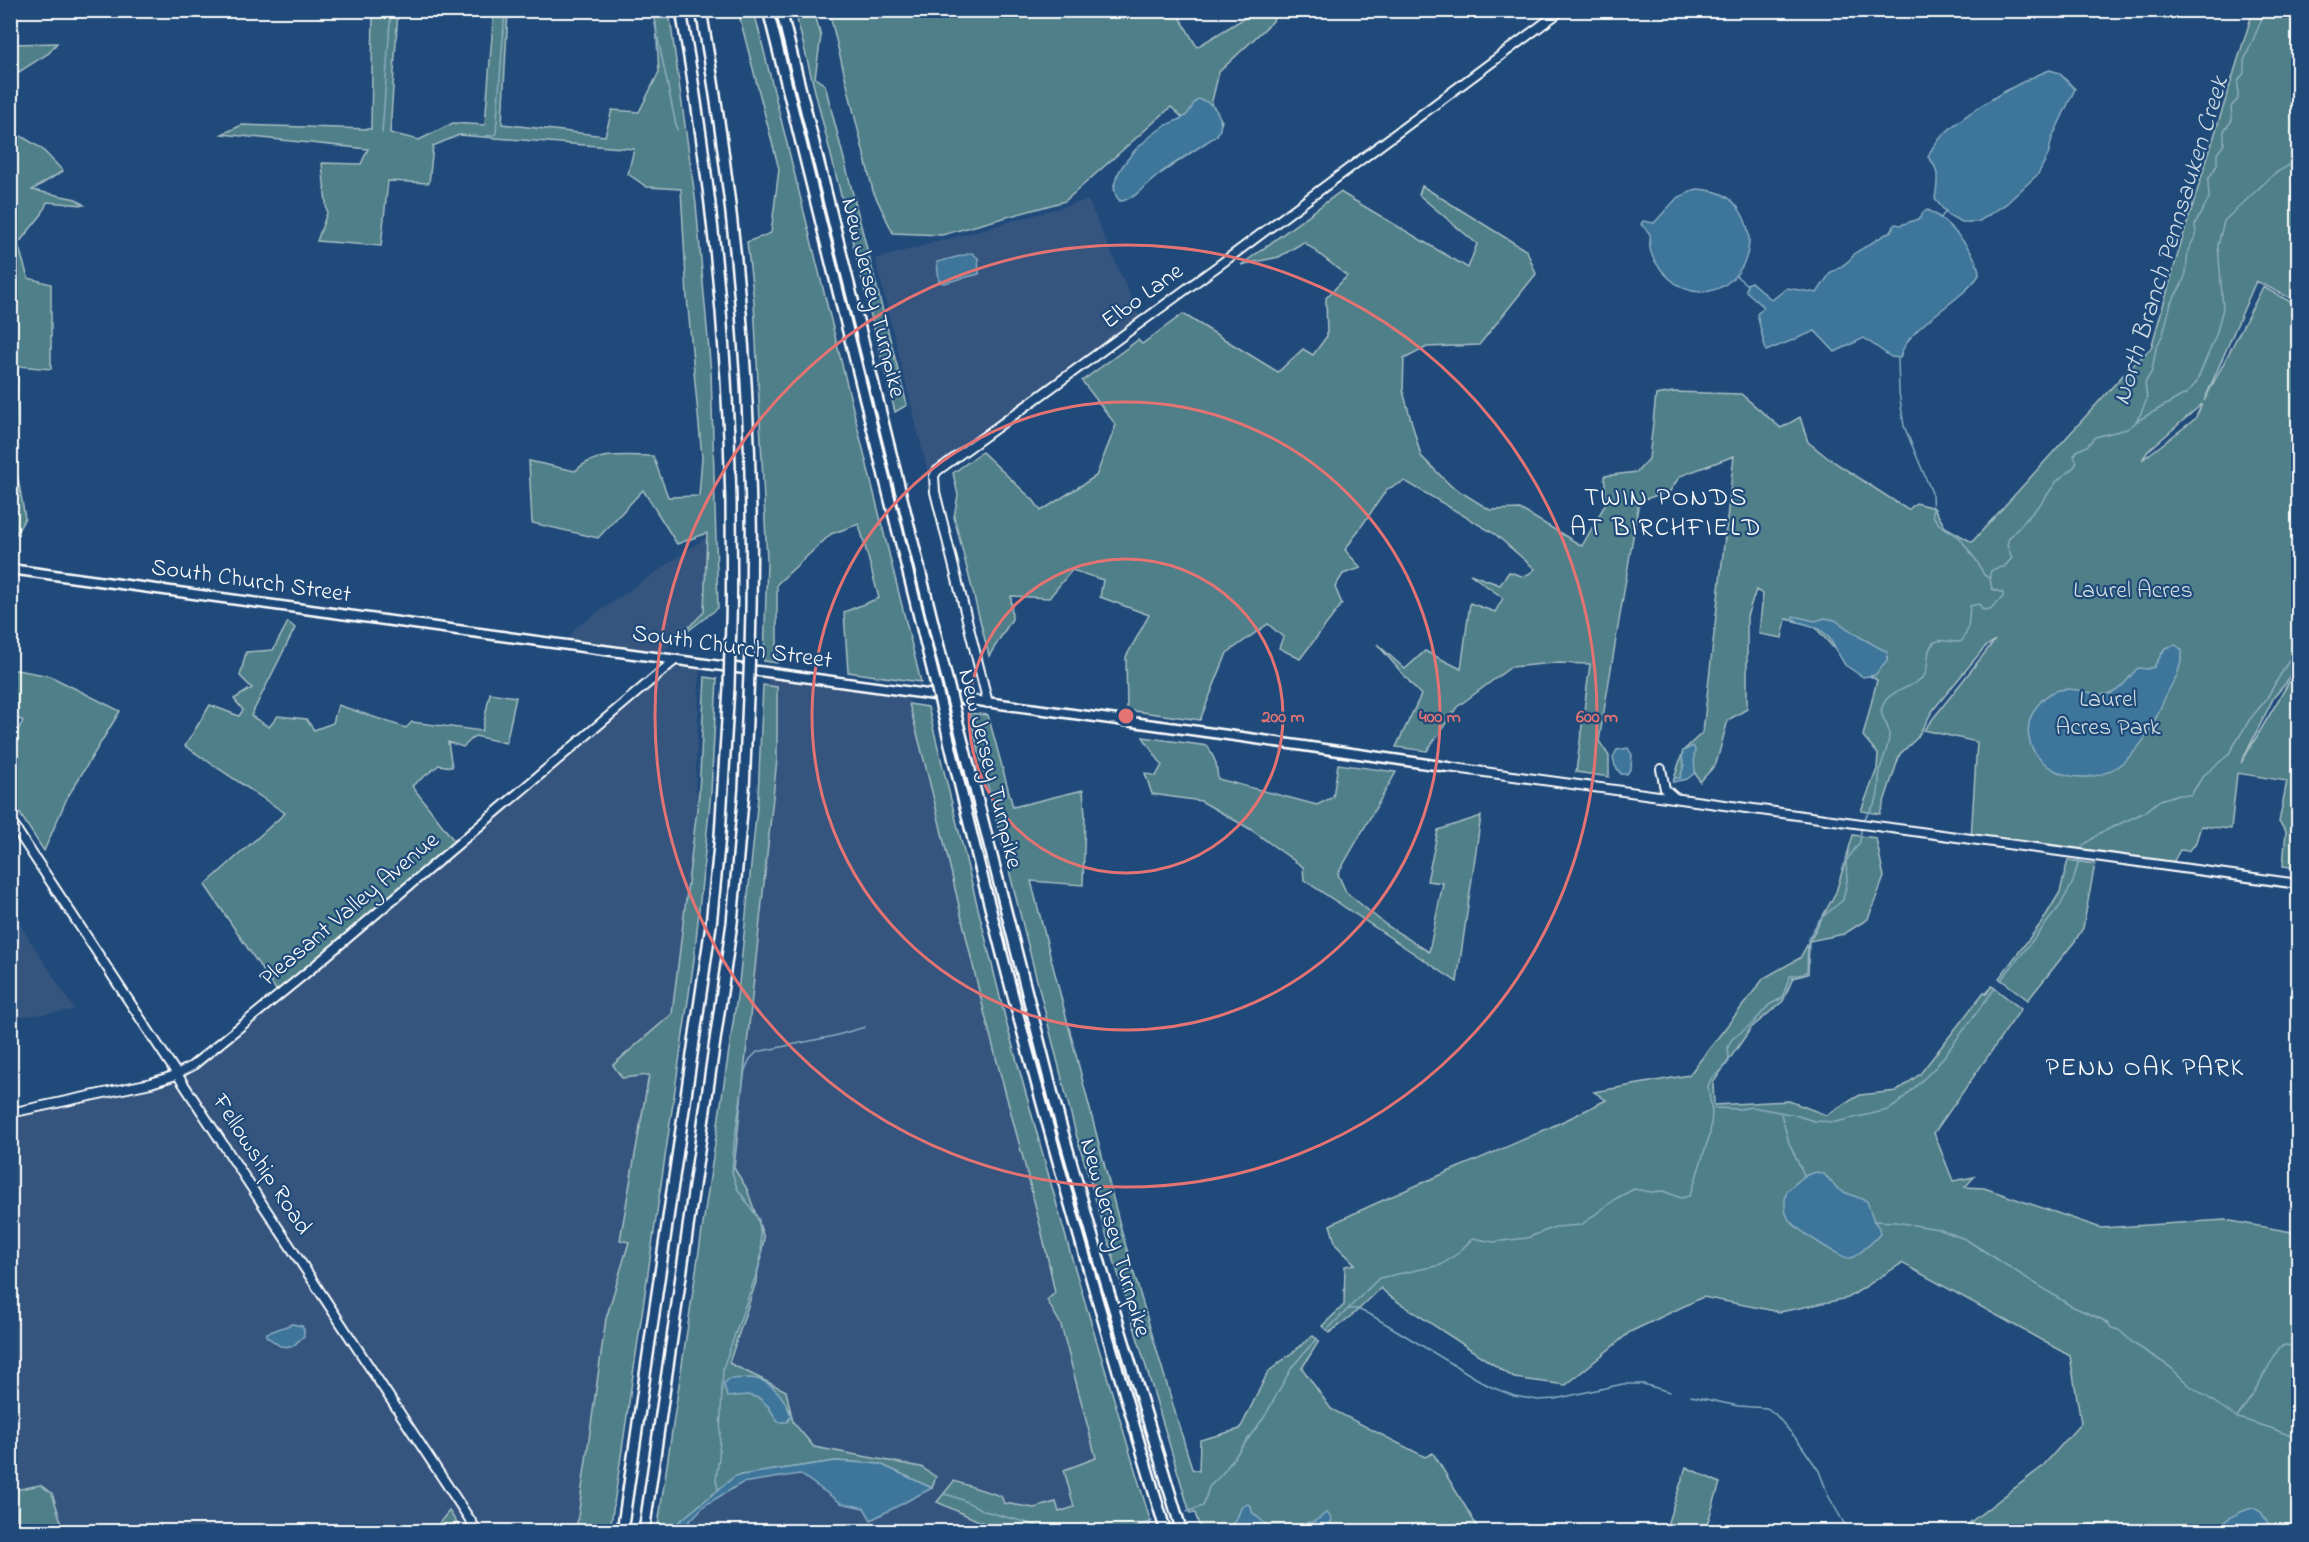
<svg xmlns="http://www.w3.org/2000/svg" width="2309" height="1542" viewBox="0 0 2309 1542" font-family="'Indie Flower',sans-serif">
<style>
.built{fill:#35557f}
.green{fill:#507f88;stroke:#a8bfc4;stroke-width:1.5;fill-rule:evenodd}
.water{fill:#3e769a;stroke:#8badc2;stroke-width:1.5}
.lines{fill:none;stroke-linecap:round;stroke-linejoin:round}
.stream{stroke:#8badc2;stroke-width:1.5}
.secondary-casing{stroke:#fff;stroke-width:12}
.primary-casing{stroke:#fff;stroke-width:13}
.highway-casing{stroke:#fff;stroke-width:14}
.secondary{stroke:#1f4a7a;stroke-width:8}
.primary{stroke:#1f4a7a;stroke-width:8}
.highway{stroke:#1f4a7a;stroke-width:9}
.highway-bridge-casing{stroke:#fff;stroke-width:14;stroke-linecap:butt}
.highway-bridge{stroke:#1f4a7a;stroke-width:9}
.ring{fill:none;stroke:#e47373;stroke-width:3}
.labels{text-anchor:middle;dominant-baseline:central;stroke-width:4.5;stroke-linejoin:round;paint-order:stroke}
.street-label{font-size:24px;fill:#fff;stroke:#1f4a7a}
.park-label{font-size:24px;fill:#d3dfe1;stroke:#1f4a7a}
.water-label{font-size:26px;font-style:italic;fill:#cfdde6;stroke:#1f4a7a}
.neighbourhood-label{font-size:26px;letter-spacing:1.5px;fill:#fff;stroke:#1f4a7a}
.centre{fill:#e47373;stroke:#1f4a7a;stroke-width:3}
.ring-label{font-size:18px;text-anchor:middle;font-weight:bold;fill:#e47373;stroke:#1f4a7a;stroke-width:4.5;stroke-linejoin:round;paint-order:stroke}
</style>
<rect width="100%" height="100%" fill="#1f4a7a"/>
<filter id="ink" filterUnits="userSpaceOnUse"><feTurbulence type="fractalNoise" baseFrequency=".0167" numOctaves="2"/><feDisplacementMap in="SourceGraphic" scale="12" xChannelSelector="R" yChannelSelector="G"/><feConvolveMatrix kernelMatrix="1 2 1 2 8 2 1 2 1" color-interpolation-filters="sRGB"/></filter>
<g filter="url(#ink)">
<g class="built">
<polygon points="1088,200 1141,320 928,473 875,259"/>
<polygon points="707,537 704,612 662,653 569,639 575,628"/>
<polygon points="675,660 700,663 695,790 699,793 667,1065 595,1531 11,1532 11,1112 151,1083 195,1064"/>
<polygon points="768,674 907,691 957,894 1141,1531 665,1532 701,1284 765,781"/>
<polygon points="11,911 75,1010 11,1018"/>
</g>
<g class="green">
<path d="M373,11H398L390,133L419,140L453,123L485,125L494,10L508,11L502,124L605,136L612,110L639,112L659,72L656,24L653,11H669L696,204L711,373L718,608L675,641L704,612L707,533L677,544L643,490L598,538L532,523L529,461L575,471C595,451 626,456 653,456L668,497L699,496L702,457L687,297L681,189L647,187L628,174L634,149L459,135L433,146L429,183L388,181L381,246L317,241L327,213L322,163L361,164L368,149L222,134L242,125L371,129Z"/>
<polygon points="738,11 754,11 921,682 848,672 844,612 879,598 859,524 831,534 777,584 777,663 764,661 767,560 754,302 747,242 771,233 779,169"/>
<polygon points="795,11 814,11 821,36 815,78 825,85 907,405 895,412"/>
<polygon points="829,11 1176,11 1197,47 1256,11 1276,11 1273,21 1219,72 1211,105 1222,121 1217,135 1120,201 1114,185 1135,150 1183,118 1171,107 1065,201 942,235 893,233 873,191"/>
<path d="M2253,11H2298V302L2256,281L2204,401L2263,287L2298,306V657L2286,683L2274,697L2241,763L2298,667V868L2283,866L2286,831L2279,822L2287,781L2237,773L2231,829L2201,826L2195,845L2188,851L2180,850L2171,866L1971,839L1977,742L1924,730L1995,640L1984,648L1933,710L1917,738L1900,754L1880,814L1861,811L1877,769L1878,754L1863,736L1877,680L1848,664L1814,626L1786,619L1782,638L1759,634L1763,594L1756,590L1747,616V709L1728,720L1716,764L1700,782L1695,773L1673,782L1683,751L1703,732L1734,456L1680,476L1670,491L1639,501L1599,741L1609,756V777L1576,772L1590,664L1554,663L1511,667L1457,707L1427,751L1396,747L1421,695L1377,644L1405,669L1425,651L1461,669L1470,603L1495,612L1503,598L1470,574L1500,585L1509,572L1525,577L1535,569L1495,534L1405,481L1387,489L1345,550L1361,568L1343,574L1335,587L1342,604L1300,659L1279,648L1283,637L1268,624L1227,653L1200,720L1127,710L1126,657L1149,615L1100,597L1103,580L1072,570L1049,598L1011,596L1012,619L989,656L954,517L958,495L953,473L982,452L1034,501L1041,511L1096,476L1116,425L1082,381L1138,340L1142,344L1183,314L1278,372L1303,349L1313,355L1327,336L1326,298L1347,276L1304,242L1279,257L1241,265L1340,192L1468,268L1477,244L1419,195L1422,186L1527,251L1536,274L1479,345L1427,347L1404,359L1403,391L1421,456L1451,486L1490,510L1520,509L1582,546L1607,501L1604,476L1637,472L1649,459L1656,395L1673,392L1741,394L1781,428L1800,417L1808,442L1828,458L1908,510L1916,503L1934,508L1945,527L1972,542L2123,375L2151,348L2181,243ZM2202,404L2195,419L2142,460L2148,451Z"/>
<polygon points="57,43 49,53 11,77 11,44"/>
<polygon points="11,130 41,148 63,171 32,190 76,199 84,205 47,202 42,214 18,244 28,278 51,284 51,369 18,366 15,461 25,518 11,543"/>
<polygon points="288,622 295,628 251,716 269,727 278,716 306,719 314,730 333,723 338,705 406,728 412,722 482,731 490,693 516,697 506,743 475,736 463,747 448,742 452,767 439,765 412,786 458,846 280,996 205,885 285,813 185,746 210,705 239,716 243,710 234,699 252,688 240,676 246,652 273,650"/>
<polygon points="11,669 50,676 120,711 67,798 44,851 11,800 11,742 23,721 11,715"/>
<polygon points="705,677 717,679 711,792 694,960 610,1531 576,1531 606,1319 629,1242 620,1240 649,1075 622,1078 613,1065 672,1014 699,793"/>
<polygon points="763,685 777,687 777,759 734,1168 747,1189 764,1238 756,1282 729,1363 786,1391 793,1422 814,1447 921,1467 936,1477 932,1488 880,1464 835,1461 736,1476 673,1527 671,1531 657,1532 739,983 758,797"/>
<path d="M909,704L928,707L1008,1029L1070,1252L1151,1523L1145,1531H1001L937,1502L954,1481L1001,1496L1004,1503L1034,1508L1056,1502L1059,1512L1074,1507L1064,1470L1096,1458L1061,1325L1047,1300L1055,1293C1037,1202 1010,1113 987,1023C960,917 939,809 909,704Z"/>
<polygon points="969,713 988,715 1013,807 1083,790 1085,814 1083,885 1031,881 1122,1233 1192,1469 1199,1471 1200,1440 1240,1429 1268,1372 1313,1336 1319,1341 1302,1368 1331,1409 1425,1457 1433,1453 1480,1531 1201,1531 1195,1513 1190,1513 1076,1134"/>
<polygon points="1143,737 1208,746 1216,763 1218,779 1317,805 1333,797 1338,764 1396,772 1338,874 1346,892 1386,925 1429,952 1443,883 1427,881 1438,830 1481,816 1457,982 1304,880 1303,867 1250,829 1201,801 1152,794 1145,773 1156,776 1162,765"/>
<path d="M1853,835L1876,838L1884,877L1868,919L1844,934L1809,941L1808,974L1793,978L1783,1001L1751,1028L1713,1083L1714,1105L1789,1101L1826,1115L1860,1095L1897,1091L1920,1074L1984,992L1986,994L1992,986L2021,1009L1934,1133L1953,1181L1974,1177L1965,1187L1984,1188L2101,1228L2225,1220L2298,1233V1531H1959L2042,1467L2081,1423L2070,1356L1902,1263L1848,1298L1780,1312L1703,1297L1630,1332L1566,1385L1514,1378L1389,1296L1381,1288L1356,1312L1329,1333L1322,1326L1344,1305L1345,1266L1355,1264L1336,1245L1330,1225C1421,1180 1516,1147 1606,1100L1594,1092L1689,1075L1764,978L1800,958L1836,892Z"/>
<polygon points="2068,860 2095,864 2083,928 2075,941 2028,1000 1999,978 2042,922 2060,892"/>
<polygon points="1686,1467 1720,1483 1705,1531 1665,1531"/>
<polygon points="40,1485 52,1493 64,1531 18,1531 15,1490"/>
<polygon points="449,1511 462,1531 437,1531 436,1527"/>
</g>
<g class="water">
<path d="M2050,70L2059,73L2075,89L2052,138L2048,155L2038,174L2006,204L1978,222H1962L1948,215L1935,199C1937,183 1941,170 1928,157C1938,125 2019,81 2050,70Z"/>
<path d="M1198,99C1215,102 1227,120 1217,135L1163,171L1134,196L1123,201L1119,200C1100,178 1145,139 1163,127C1169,123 1177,121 1184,117C1191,113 1191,104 1198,99Z"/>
<path d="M1697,189C1717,190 1732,195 1742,214C1769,264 1711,318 1669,278C1661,271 1651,258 1650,248C1649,244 1651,238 1650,234C1648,231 1643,227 1641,224L1643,221L1654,223L1677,198Z"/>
<path d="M1928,210C1946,219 1979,253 1979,275C1961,303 1906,326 1900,358L1891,357L1864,338L1835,352L1815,331L1766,351L1757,314L1764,307L1746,291L1747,284L1751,282L1772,300L1787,288L1817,293L1831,272C1837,271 1852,259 1855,253L1891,231L1895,224L1901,225L1921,218L1923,212Z"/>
<polygon points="972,253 978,258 979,274 944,283 939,281 937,262"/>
<polygon points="1793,616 1815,621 1825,618 1835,620 1860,637 1887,652 1888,659 1875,675 1863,677 1845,665 1828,636 1818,628 1799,622 1792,618"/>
<path d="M2176,645L2182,650V658C2180,664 2179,670 2177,675C2173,684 2167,691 2164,700C2154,722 2147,740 2129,757C2076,809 1996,749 2042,700C2066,676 2091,700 2112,693C2124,688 2129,676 2138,668L2147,669L2154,667L2165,648Z"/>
<polygon points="1693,746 1695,750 1694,757 1695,773 1687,779 1673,782 1675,778 1680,778 1684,765 1682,758 1683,751"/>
<polygon points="1628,748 1632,755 1631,768 1627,774 1621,774 1615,766 1613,757 1617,750"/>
<path d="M1816,1172L1824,1174L1839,1190L1867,1201L1874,1221L1879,1228L1880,1234C1875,1240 1858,1256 1851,1258C1843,1260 1792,1227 1788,1218C1784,1211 1784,1198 1787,1191L1804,1176Z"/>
<polygon points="292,1324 302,1326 304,1330 304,1336 292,1347 280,1346 266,1336 267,1333"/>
<path d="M750,1378C771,1379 785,1397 791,1416L787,1422H778L768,1406L759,1398L747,1395L727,1397L724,1384L729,1379Z"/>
<polygon points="835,1461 880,1464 932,1488 871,1520 864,1508 841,1503 800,1474 742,1483 705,1505 680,1531 671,1531 673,1527 735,1476"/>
<polygon points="1247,1504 1251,1506 1252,1512 1268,1526 1300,1525 1315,1521 1326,1513 1329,1515 1332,1520 1325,1531 1224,1531 1236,1521 1241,1508"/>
<path d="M2254,1508L2261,1512L2273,1531H2216C2223,1520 2241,1510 2254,1508Z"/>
</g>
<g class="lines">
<g class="stream">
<polyline points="652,10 677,130"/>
<polyline points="382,133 391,10"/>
<polyline points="485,136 494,135 496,133 505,10"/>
<polyline points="1940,219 1946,211"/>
<polyline points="1735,275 1747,285"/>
<polyline points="1898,359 1899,392 1904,426 1932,493 1933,516 1939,524 1960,538 1978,563 1984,575 1989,578"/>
<polyline points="2137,421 2187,393 2196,383 2216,335 2223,308 2218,245 2224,221 2274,174 2298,160"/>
<path d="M1865,818C1869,811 1875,806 1877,798C1880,788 1878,776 1881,766C1884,756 1889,746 1889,735C1890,723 1877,717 1883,705C1890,689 1913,689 1924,676C1931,666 1924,649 1935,642C1944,637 1953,645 1962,641L1968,629L1970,606L1979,604L1983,610L1990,609L2003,597V593L1992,589C1989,574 1986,568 2004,567L2012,558L2007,545L2009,538L2042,502L2057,481L2074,467L2077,462L2074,456L2077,451L2087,446L2095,437L2127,429L2135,423L2141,413L2147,399L2145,383L2152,371L2156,348L2163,334L2171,303L2182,284L2186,273L2188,250L2196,235L2195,224L2209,198L2208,180L2217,165V154L2224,144V131L2232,120L2231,107L2238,99V81L2244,73V61L2261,21L2262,10"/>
<polyline points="2082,846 2100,833 2143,813 2160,800 2176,795 2191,795 2203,776 2228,755 2250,719 2265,701 2298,645"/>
<polyline points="2001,980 2060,906 2073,882 2079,860"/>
<polyline points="1712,1108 1741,1109 1752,1107 1795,1115 1814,1121 1836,1122 1888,1110 1896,1105 1936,1067 1995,988"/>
<polyline points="1781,1114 1789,1143 1805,1177"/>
<polyline points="1873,1221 1896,1222 1938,1229 1965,1239 2071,1306 2101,1319 2109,1324 2111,1328 2119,1330 2133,1343 2170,1367 2189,1385 2238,1418 2271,1428 2298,1439"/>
<polyline points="1348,1309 1357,1309 1371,1315 1489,1386 1514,1396 1538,1400 1555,1399 1623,1384 1643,1384 1670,1392"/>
<polyline points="1327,1330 1379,1278 1441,1265 1457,1254 1473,1238 1493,1242 1527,1238 1555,1227 1581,1225 1617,1198 1634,1189 1651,1192 1663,1191 1681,1198 1689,1196 1694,1184 1710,1134 1712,1113 1708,1086 1711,1079 1724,1068 1729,1061 1728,1047 1732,1039 1753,1023 1769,1005 1782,998 1790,976 1804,974 1807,971 1808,939 1820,919 1843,900 1847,881 1846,861 1860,842 1861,830"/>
<polyline points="1691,1396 1738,1406 1767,1408 1775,1414 1799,1442 1819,1471 1829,1497 1849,1532"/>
<polyline points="2237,1417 2252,1396 2279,1348 2285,1345 2298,1347"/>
<polyline points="718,1490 716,1480 719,1457 723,1368 762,1258 759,1220 737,1188 732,1172 734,1143 745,1070 750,1059 757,1052 834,1036 865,1027"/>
<path d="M944,1494C961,1497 973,1506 988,1512C1010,1519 1031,1522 1052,1532"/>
<polyline points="1187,1512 1203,1506 1209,1487 1222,1474 1265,1416 1292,1367 1317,1338"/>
<polyline points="1121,1532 1152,1521"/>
</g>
<g class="secondary-casing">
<g id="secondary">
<polyline points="988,703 935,492 934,476 937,471 1222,263 1562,10"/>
<polyline points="1448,767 2298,884"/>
<polyline points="1661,769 1665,789 1674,797"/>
<polyline points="10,820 478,1532"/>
<polyline points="10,1113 151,1083 173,1076 192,1066 311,969 675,660"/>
</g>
</g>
<g class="primary-casing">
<polyline id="primary" points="10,569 1235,736 1448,767"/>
</g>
<g class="highway-casing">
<g id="highway">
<path d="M681,10C710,173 728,337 731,502C731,551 733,599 730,647"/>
<path d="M701,10C739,222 757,436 750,651"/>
<polyline points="768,10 934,677"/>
<polyline points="781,10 947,679"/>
<path d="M942,710C1006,987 1084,1260 1166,1532"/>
<polyline points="957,719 1060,1122 1103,1273 1182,1532"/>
<polyline points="622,1532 711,925 720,836 729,687"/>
<polyline points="644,1532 732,923 744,790 748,697"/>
</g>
</g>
<use href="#secondary" class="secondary"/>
<use href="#primary" class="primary"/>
<use href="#highway" class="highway"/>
<g class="highway-bridge-casing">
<g id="highway-bridge">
<polyline points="934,677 942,710"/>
<polyline points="947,679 957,719"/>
<polyline points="729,687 730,647"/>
<polyline points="748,697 750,651"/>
</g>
</g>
<use href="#highway-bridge" class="highway-bridge"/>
</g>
</g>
<g class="ring">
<circle cx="1126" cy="716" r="157"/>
<circle cx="1126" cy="716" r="314"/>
<circle cx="1126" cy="716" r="471"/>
</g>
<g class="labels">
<g class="street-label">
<text transform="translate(1143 297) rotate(-36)">Elbo Lane</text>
<text transform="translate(872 298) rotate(76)">New Jersey Turnpike</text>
<text transform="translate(251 582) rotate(8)">South Church Street</text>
<text transform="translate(732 648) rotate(8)">South Church Street</text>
<text transform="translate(989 769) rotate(76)">New Jersey Turnpike</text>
<text transform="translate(350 910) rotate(-40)">Pleasant Valley Avenue</text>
<text transform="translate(261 1165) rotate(57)">Fellowship Road</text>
<text transform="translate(1114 1238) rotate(74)">New Jersey Turnpike</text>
</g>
<g class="park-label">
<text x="2133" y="591">Laurel Acres</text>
<text x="2108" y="700">Laurel<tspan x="2108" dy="28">Acres Park</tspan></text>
</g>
<g class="water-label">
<text transform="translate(2172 241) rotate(-73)">North Branch Pennsauken Creek</text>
</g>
<g class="neighbourhood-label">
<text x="1666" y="499">TWIN PONDS<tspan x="1666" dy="30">AT BIRCHFIELD</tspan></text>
<text x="2145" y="1069">PENN OAK PARK</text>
</g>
</g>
<circle cx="1126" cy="716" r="9" class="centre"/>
<g class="ring-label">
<text x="1283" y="722">200 m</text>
<text x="1440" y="722">400 m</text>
<text x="1597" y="722">600 m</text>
</g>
<rect width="2309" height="1542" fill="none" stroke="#1f4a7a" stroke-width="36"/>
<rect x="18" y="18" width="2273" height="1506" fill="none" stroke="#fff" stroke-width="2" filter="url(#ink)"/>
</svg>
